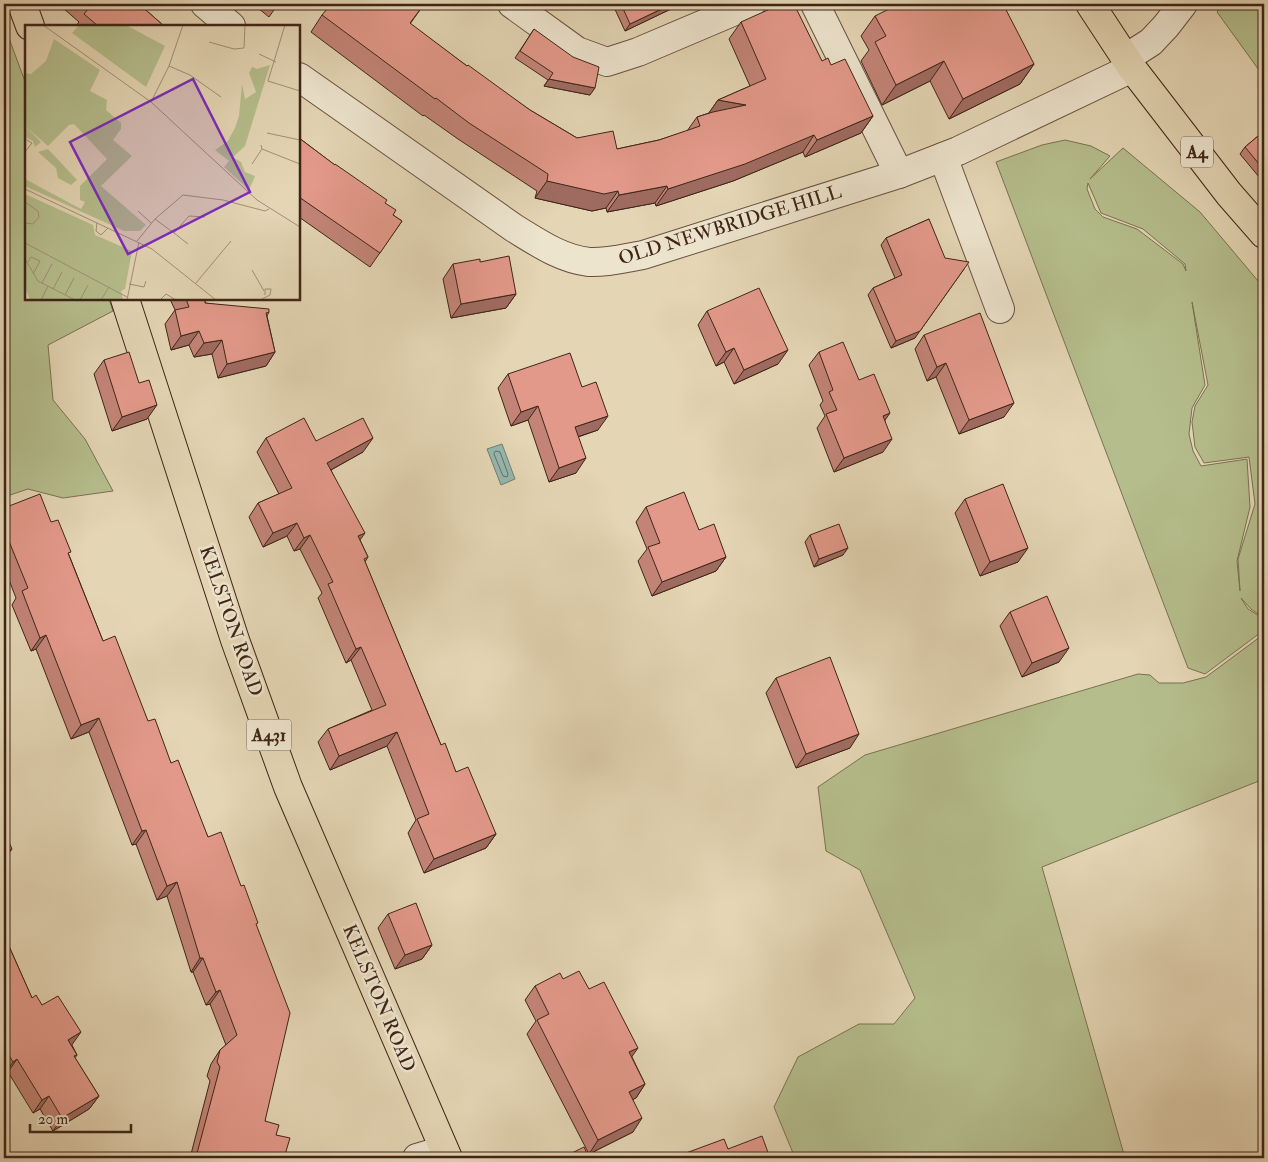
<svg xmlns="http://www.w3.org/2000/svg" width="1268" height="1162" viewBox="0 0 1268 1162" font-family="'IM FELL Double Pica',serif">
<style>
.green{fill:#b5bd8c;stroke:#7a7152;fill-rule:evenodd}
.water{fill:#95b8af;stroke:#737d72}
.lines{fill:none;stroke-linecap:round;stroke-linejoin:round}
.shore{stroke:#6a6e63;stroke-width:1}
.minor-casing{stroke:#68513e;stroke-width:30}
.major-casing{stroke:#3f2517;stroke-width:30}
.minor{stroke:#ede4ce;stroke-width:28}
.major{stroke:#e4d5b4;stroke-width:28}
.wall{fill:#c38477;stroke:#3f2517}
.shaded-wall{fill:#9f6b61;stroke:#3f2517}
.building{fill:#e3998a;stroke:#3f2517}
.labels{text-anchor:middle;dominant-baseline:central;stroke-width:5;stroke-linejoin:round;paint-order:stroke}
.shield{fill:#ede4ce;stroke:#735e4e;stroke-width:1}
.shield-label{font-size:18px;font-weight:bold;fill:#3f2517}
.street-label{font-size:19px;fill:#3f2517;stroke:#ede4ce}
.inset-road{fill:none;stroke:#a28f75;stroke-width:1}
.view{fill:#7b2cbf;fill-opacity:0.15;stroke:#7b2cbf;stroke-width:2.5}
.inset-edge{fill:none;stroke:#3f2517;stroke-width:2.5}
</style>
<rect width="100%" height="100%" fill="#e4d5b4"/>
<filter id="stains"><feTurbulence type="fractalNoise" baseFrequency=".004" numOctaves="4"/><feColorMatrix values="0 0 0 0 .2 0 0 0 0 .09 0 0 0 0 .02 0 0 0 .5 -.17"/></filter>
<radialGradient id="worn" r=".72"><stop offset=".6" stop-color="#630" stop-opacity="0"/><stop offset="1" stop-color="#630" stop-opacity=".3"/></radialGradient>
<g class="green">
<polygon points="1222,4 1264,4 1264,77 1217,12"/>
<polygon points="4,25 26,84 26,299 109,299 113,311 48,345 53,400 85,439 113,491 63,498 28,489 4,497"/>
<path d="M1065,140L1091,146L1110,156L1090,179L1123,148L1200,212L1264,288V618L1251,609L1241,598L1248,609L1264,619V630L1205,674L1188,668L996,162L1042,145ZM1088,183L1101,213L1143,229L1185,264L1186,271L1183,264L1137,229L1103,217L1095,209L1087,189ZM1192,302L1208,385L1195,406L1192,422L1195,447L1204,463L1249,457L1255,504L1238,559L1240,591L1237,561L1250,507L1247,459L1201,466L1193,451L1189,434L1192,408L1205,385Z"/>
<polygon points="1264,634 1264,779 1042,867 1125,1158 795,1158 774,1107 798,1057 859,1024 894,1024 915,998 860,870 826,851 818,787 865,755 1138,674 1150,675 1159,683 1183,683 1206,677"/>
</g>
<polygon class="water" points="502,444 515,479 501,485 487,449"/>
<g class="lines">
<polygon class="shore" points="496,451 500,452 508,474 507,477 503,476 494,454"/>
<g class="minor-casing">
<g id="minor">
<polyline points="205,4 231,26"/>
<polyline points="512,4 577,51 607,62 638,52 751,4"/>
<polyline points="815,4 899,174"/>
<polyline points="1126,58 1151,42 1166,26 1183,4"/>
<path d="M299,77L514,228C537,242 561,259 589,262C607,263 625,258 643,255L899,174L958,151L1132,68"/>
<polyline points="943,157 1000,309"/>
<polyline points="417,1158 444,1150"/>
</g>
</g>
<g class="major-casing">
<g id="major">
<polyline points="22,4 30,26"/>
<polyline points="1090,4 1132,68 1229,194 1264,234"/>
<polyline points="125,299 235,640 288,787 448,1158"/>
</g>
</g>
<use href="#minor" class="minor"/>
<use href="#major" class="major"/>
</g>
<g class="wall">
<polygon points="66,4 139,4 164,26 76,26 79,22 63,8"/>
<polygon points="253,4 278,4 269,17"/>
<polygon points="384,4 422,7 410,24 467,66 530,110 577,138 617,149 659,140 687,131 697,117 709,113 718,100 750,86 729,39 741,22 822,61 831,65 873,116 861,133 805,157 803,152 733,181 656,206 655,203 607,212 606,208 592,211 535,198 537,191 458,139 424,115 423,116 311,32 322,15"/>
<polygon points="613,4 676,4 673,8 625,31 613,5"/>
<polygon points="875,16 1034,64 1020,84 949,119 930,81 882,105 861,61 869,50 861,36"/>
<polygon points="534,29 590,95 544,86 548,80 515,58"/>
<polygon points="1264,131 1264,183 1240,154 1245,147"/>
<polygon points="299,138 385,203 393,215 402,221 370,267 299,217"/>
<polygon points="929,219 915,338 891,348 868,295 873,288 895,278 881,245 886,238"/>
<polygon points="453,264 516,294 506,308 451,318 443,279"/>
<polygon points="170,299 205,299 205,303 269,312 267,316 275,352 266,366 218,378 212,354 194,357 189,345 171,350 165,324 175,310"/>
<polygon points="707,311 778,364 734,384 724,362 716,366 698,325"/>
<polygon points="924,335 1004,417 959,434 936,377 927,381 915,349"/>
<polygon points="819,352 859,380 885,421 883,452 834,472 817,428 825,416 820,405 823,401 809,365"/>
<polygon points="104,360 147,419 112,431 94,374"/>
<polygon points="508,374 598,430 578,437 576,473 549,482 528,420 511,426 498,388"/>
<polygon points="266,438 316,441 363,452 331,470 360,540 368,557 365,562 441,745 456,772 496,834 486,848 424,873 408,833 416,820 387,746 330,770 318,742 328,729 372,710 351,660 346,663 318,598 322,593 300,549 294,551 287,536 263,547 249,517 258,503 279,494 257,452"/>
<polygon points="965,499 1018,562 980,576 955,513"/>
<polygon points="646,507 699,530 726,557 716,571 652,596 638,561 647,549 636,522"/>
<polygon points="4,508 51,522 69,555 103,641 171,763 208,837 256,925 265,1121 276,1135 284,1158 190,1158 210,1081 207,1076 211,1064 220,1050 226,1045 210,1004 206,1005 193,972 191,972 167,896 157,900 136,844 132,845 89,732 71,739 36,649 31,651 12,605 16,598 4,567"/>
<polygon points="810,535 843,555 814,567 805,542"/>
<polygon points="1010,612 1059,662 1022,677 1000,626"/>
<polygon points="776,678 850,748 796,768 766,693"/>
<polygon points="388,914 432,945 422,959 395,969 378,928"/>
<polygon points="4,935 32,998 42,1005 72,1045 77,1055 75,1058 99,1096 89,1109 53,1131 40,1109 33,1113 8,1072 4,1075"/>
<polygon points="563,979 589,989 632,1057 645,1084 636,1098 633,1099 633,1132 589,1154 527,1034 536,1021 525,1000 535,986"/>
<polygon points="728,1149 770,1158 682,1158 686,1153"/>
</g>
<g class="shaded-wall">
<polygon points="672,4 676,4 673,8 625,31 630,24"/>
<polygon points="944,61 930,81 882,105 896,85"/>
<polygon points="1034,64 1020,84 949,119 963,99"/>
<polygon points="549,79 595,88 590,95 544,86"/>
<polygon points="718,100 746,105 706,117"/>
<polygon points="873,116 861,133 805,157 817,140"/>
<polygon points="814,135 803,152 733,181 656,206 668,189"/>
<polygon points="547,181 618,191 606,208 592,211 535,198"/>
<polygon points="667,186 655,203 607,212 619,195"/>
<polygon points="964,269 915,338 891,348 896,341"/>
<polygon points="516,294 506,308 451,318 461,304"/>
<polygon points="199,331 189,345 171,350 181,336"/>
<polygon points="222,340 212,354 194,357 204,343"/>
<polygon points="734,348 724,362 716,366 726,352"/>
<polygon points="788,350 778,364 734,384 744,370"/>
<polygon points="275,352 266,366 218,378 227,364"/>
<polygon points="946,363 936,377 927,381 937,367"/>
<polygon points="1014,403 1004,417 959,434 969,420"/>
<polygon points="157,405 147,419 112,431 122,417"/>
<polygon points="538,406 528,420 511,426 521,412"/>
<polygon points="890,413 881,426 883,416"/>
<polygon points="608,416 598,430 565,441 575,427"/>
<polygon points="373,438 363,452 318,477 327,463"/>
<polygon points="892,439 883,452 834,472 844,458"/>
<polygon points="586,458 576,473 549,482 559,468"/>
<polygon points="297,523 287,536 263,547 273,533"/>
<polygon points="365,533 355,547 358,536"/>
<polygon points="310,535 300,549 294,551 304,538"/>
<polygon points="848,548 843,555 814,567 819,559"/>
<polygon points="1028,548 1018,562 980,576 990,562"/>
<polygon points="726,557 716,571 652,596 662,582"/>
<polygon points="46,635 36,649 31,651 40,638"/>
<polygon points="361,647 351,660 346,663 356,649"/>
<polygon points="1069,648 1059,662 1022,677 1032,663"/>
<polygon points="99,718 89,732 71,739 81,725"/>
<polygon points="397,732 387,746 330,770 339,756"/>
<polygon points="859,734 850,748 796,768 806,754"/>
<polygon points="146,830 136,844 132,845 142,831"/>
<polygon points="496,834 486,848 424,873 434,859"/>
<polygon points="12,849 4,860 4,853"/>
<polygon points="177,882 167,896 157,900 167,886"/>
<polygon points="432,945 422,959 395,969 405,955"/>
<polygon points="200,958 203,958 193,972 191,972"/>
<polygon points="220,990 210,1004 206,1005 216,992"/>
<polygon points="81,1032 71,1046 68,1040"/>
<polygon points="638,1048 628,1062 629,1052"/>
<polygon points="17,1059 8,1072 4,1075 13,1062"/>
<polygon points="645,1084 636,1098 619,1106 629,1092"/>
<polygon points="49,1096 40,1109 33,1113 42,1100"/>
<polygon points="99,1096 89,1109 53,1131 62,1118"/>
<polygon points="642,1118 633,1132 589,1154 598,1140"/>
</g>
<g class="building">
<polygon points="84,4 139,4 164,26 98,26 84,14 89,8"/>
<polygon points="331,4 417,4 422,7 410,23 467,66 468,65 530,110 577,138 613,131 617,149 659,140 700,126 697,117 713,112 746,105 718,100 766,79 741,22 781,4 794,4 822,61 828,58 831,65 845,59 873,116 817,140 814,135 745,164 668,189 667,186 619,195 618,191 604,194 547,181 548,174 469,123 436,98 435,99 322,15"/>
<polygon points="621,4 672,4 630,24"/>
<polygon points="899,4 1003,4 1034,64 963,99 944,61 896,85 875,42 886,36 875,16"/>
<polygon points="534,29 573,57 599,67 595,88 549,79 553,73 520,51"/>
<polygon points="1264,131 1264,170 1245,147"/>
<polygon points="299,138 335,165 335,164 387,200 385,203 396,210 393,215 402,221 380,253 299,197"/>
<polygon points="929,219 945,258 969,262 920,331 896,341 873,288 902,275 886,238"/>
<polygon points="509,256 516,294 461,304 453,264 480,259 480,262"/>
<polygon points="759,288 788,350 744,370 734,348 726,352 707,311"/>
<polygon points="186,299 205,299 205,303 269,309 269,312 266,313 275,352 227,364 222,340 204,343 199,331 181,336 175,310 189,307"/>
<polygon points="980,313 1014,403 969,420 946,363 937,367 924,335"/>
<polygon points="843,342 859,380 874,374 890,413 883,416 892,439 844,458 826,414 837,410 829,392 833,390 819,352"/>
<polygon points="129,352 139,383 149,380 157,405 122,417 104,360"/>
<polygon points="570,353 582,387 596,382 608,416 575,427 586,458 559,468 538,406 521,412 508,374"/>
<polygon points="304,418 316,441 363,418 373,438 327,463 365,533 358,536 368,557 364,559 441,745 445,743 456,772 468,767 496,834 434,859 417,819 429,814 397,732 339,756 328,729 386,705 361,647 356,649 328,584 333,582 310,535 304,538 297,523 273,533 258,503 292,488 266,438"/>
<polygon points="1003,484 1028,548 990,562 965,499"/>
<polygon points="684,492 699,530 714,524 726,557 662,582 648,547 660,543 646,507"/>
<polygon points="40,494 51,522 58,520 71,552 68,553 103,641 115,636 148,721 155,719 171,763 178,760 208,837 221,832 241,886 244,885 258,923 256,924 290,1013 265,1121 279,1125 276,1135 290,1138 284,1158 195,1158 196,1157 220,1067 217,1062 220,1050 237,1035 220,990 216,992 203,958 200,958 177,882 167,886 146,830 142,831 99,718 81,725 46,635 40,638 22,591 28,588 4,529 4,508"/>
<polygon points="839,524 848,548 819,559 810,535"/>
<polygon points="1047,596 1069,648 1032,663 1010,612"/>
<polygon points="830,657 859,734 806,754 776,678"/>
<polygon points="4,831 12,849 4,853"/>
<polygon points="416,903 432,945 405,955 388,914"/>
<polygon points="4,935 32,998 36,995 42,1005 58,996 81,1032 68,1040 77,1055 74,1056 99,1096 62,1118 49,1096 42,1100 17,1059 13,1062 4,1047"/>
<polygon points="579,971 589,989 604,982 638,1048 629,1052 645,1084 629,1092 642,1118 598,1140 537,1020 549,1014 535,986 560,973 563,979"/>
<polygon points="762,1136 770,1158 688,1158 686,1153 724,1139 728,1149"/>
<polygon points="584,1147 589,1158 562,1158"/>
</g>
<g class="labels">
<g class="shield">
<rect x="1181" y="136.5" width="32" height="31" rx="4"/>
<rect x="246.5" y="719.5" width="45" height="31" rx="4"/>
</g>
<g class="shield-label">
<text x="1197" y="152">A4</text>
<text x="269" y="735">A431</text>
</g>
<g class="street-label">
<text transform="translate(730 225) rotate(-17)">OLD NEWBRIDGE HILL</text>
<text transform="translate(231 621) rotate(71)">KELSTON ROAD</text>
<text transform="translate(379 998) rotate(67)">KELSTON ROAD</text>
</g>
</g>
<g transform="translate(25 25)">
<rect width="275" height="275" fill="#e4d5b4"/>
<path d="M54,0H101L140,21L121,62L47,8ZM29,14L75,45L65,66L82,75L81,85L96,98V104L88,115L107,131L76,161L121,200L115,206H99L0,161V154L56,184L60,177L55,175V161L82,134L49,99L44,100L23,121L0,101L16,117L10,122L8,116L0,112V48L6,49L21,36ZM245,40L220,121L208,132L216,137L220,147L230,151L224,165L199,142L204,136L190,125L203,116L210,103L214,91L217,59L220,74L231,67L224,48L227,42L232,44ZM23,124L52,155L46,160L33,153L31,143L13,127ZM0,169L68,200L70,210L107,226L100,264L96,266L98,275H5L0,263Z" fill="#b5bd8c"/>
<path class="inset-road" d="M18,0L126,77L232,175L275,202M260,0L243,56L275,66M184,17L209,24L219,23L220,0M234,29L251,37M144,41L165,50L196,72M126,77L144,41L158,0M242,108L275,115M0,114L7,118L0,127M236,120L237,124L275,139M227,139L237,124M0,164L127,224L191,275M0,177L13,186L14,192L8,199L0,198M113,186L126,198M130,194L149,208L164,191L180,192M72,198L71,206L76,210L83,203M149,208L163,219M112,216L130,194L158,170L198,175L240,186L244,184M0,218L102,272M0,234L13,256L50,275M3,237L6,232L15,236L8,249M227,245L239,266M17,258L27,239M171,258L206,216M104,259L119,262L121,256M28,264L37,247M40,270L49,253M16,275L23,261M55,275L63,260M76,275L84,262M102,275L114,217M135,275L141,269L151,275M235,275L245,270L246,264H240V270"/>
<path class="view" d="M168,54L225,167L103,229L45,117Z"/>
<rect width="275" height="275" class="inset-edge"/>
</g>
<rect width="1268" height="1162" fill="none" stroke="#e4d5b4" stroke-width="20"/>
<rect x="5" y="5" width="1258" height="1152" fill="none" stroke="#3f2517" stroke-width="2.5"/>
<rect x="10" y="10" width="1248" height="1142" fill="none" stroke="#3f2517"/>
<path d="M30 1124v8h101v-8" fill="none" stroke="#3f2517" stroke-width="2.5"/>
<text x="38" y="1124" font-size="15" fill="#3f2517" stroke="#ede4ce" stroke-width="4" paint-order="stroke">20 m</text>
<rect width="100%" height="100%" filter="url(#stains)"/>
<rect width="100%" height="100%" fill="url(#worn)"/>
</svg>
